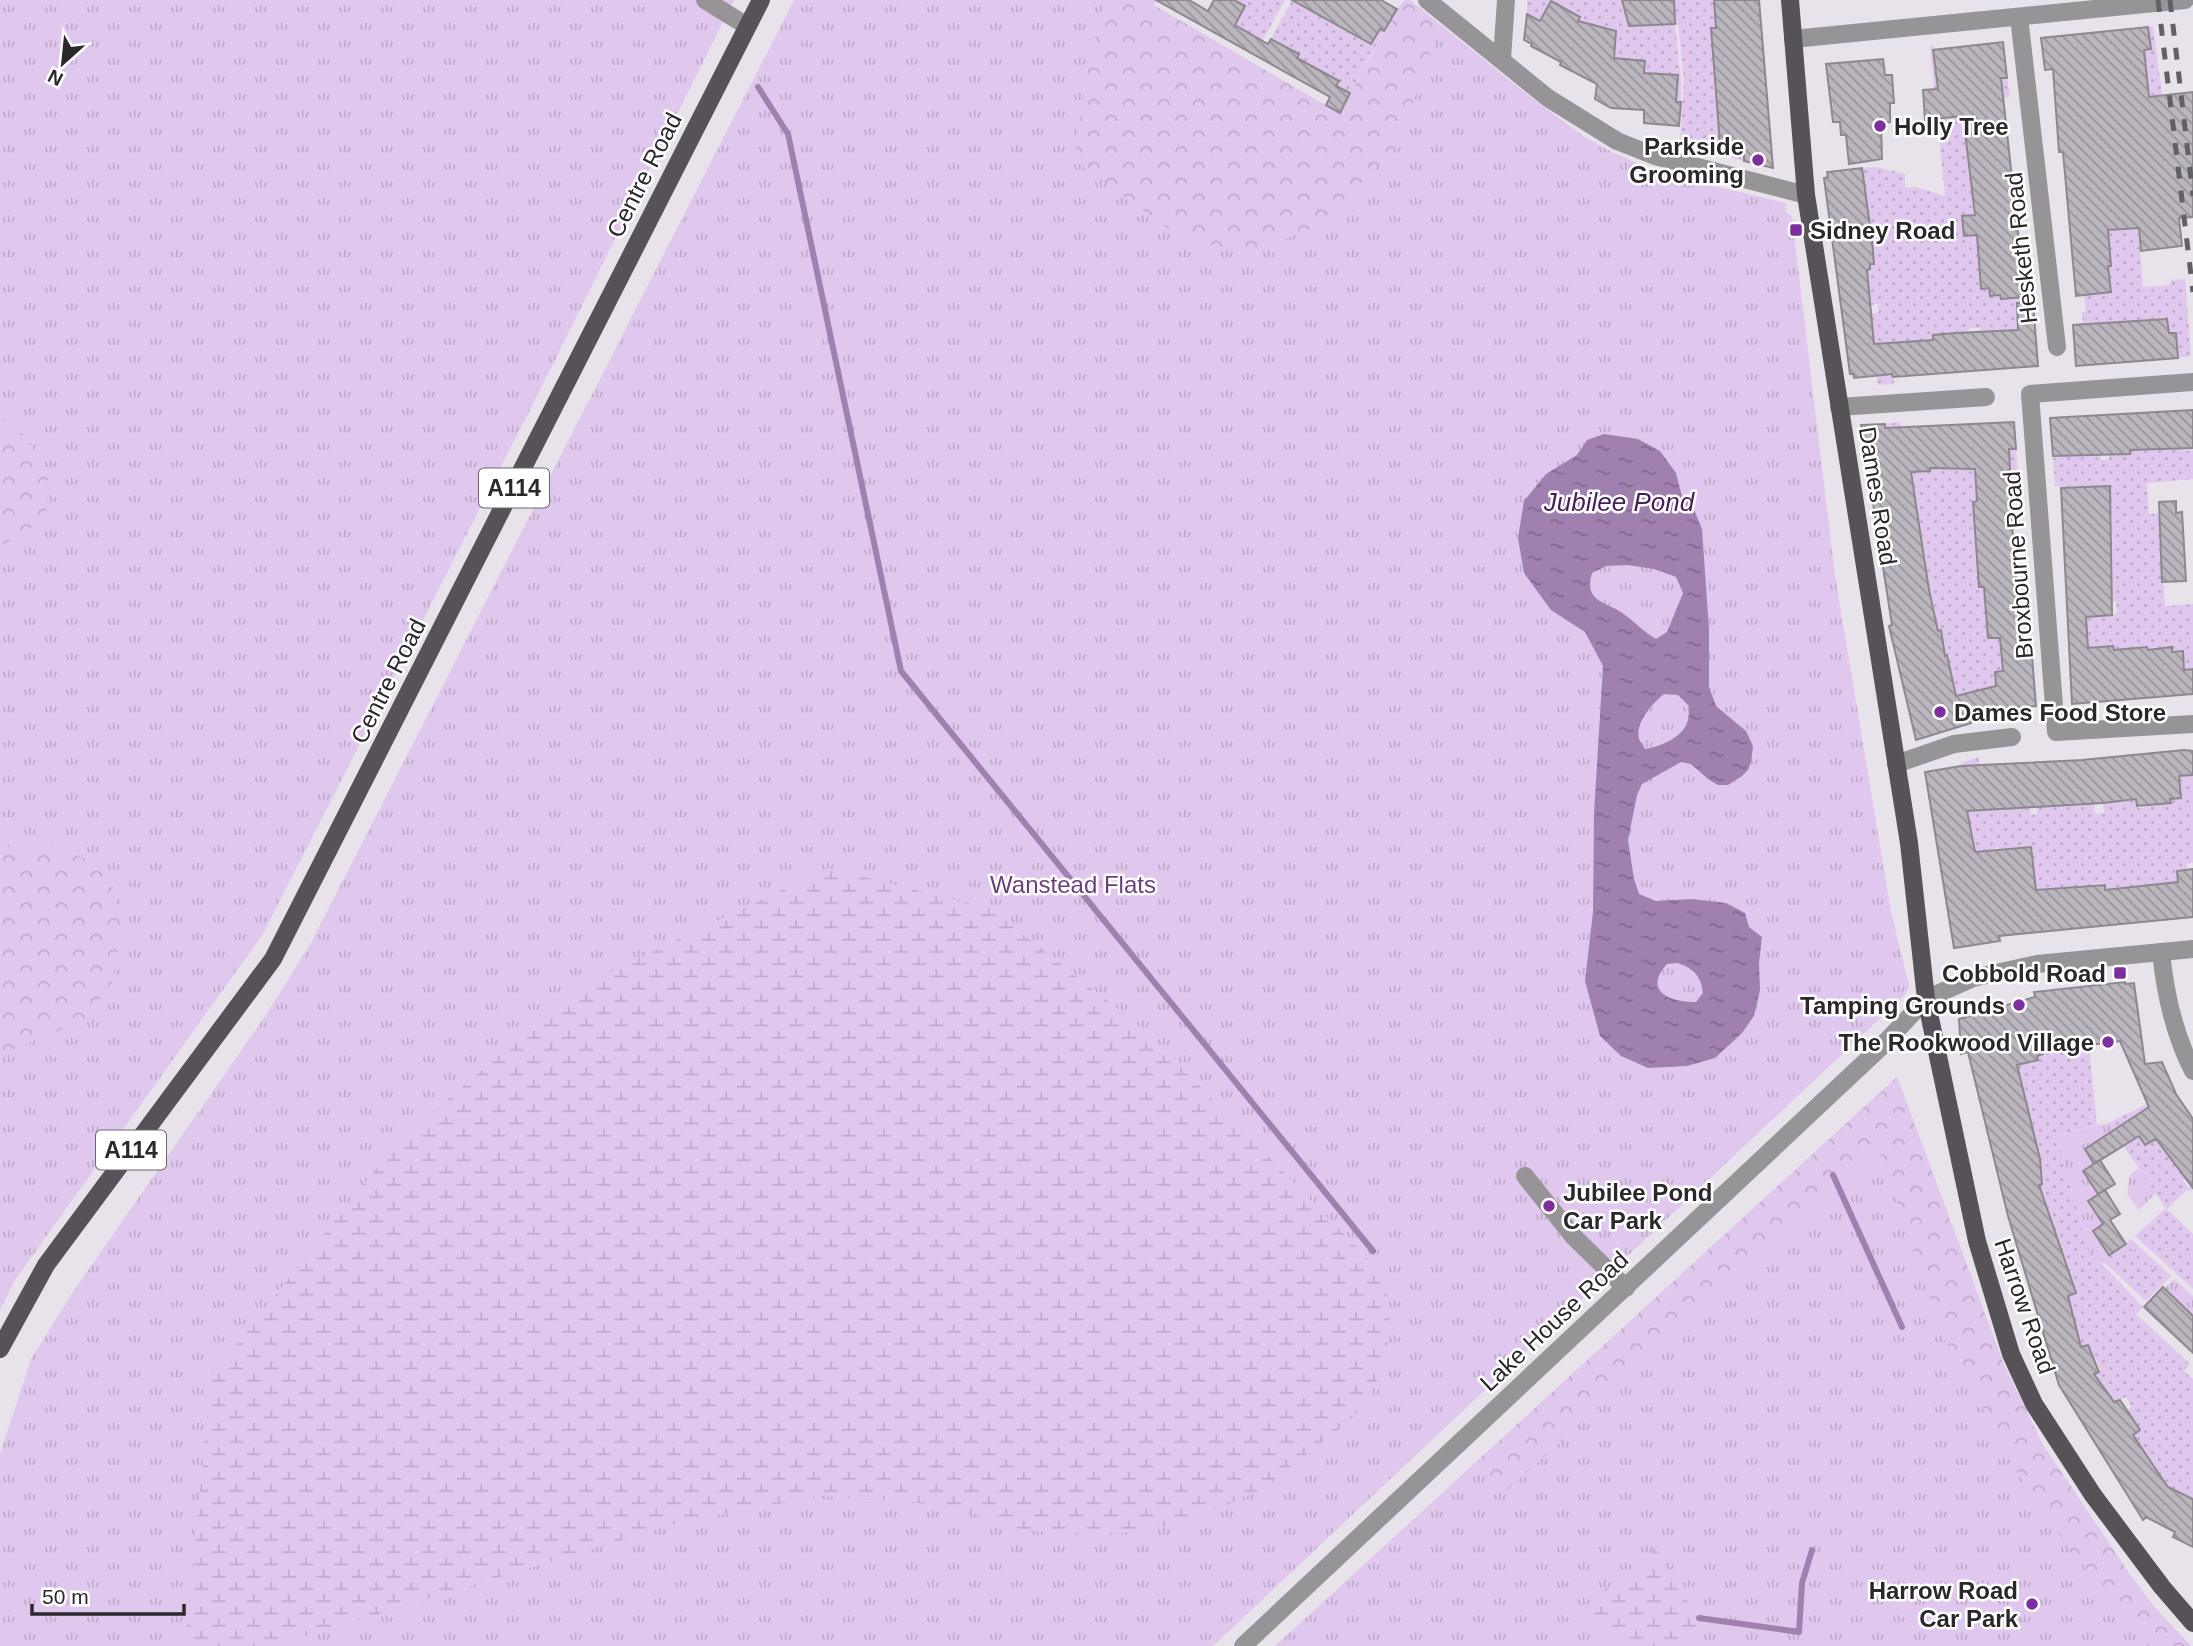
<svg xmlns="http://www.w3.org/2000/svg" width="2193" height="1646" viewBox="0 0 2193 1646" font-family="Helvetica,sans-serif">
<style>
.grass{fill:url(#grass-tufts)}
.forest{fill:url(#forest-crowns)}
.wetland{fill:url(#wetland-marsh)}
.garden{fill:url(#garden-dots)}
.water{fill:url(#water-ripples);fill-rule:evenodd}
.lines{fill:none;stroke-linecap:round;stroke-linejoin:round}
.stream{stroke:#9f80af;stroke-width:6}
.building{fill:url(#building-back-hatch);stroke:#8d8890;stroke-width:2;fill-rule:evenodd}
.minor{stroke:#969497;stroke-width:18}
.major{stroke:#565258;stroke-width:18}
.rail{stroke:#636065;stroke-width:5;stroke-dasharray:12 12;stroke-linecap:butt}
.poi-dot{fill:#7d2e9f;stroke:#fff;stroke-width:2.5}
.labels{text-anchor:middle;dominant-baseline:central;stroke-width:5;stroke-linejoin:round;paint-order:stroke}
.shield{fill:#fff;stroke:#6a686b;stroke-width:2}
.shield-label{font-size:23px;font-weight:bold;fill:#2a282b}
.poi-label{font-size:24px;font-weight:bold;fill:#2a282b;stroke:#fff;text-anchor:end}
.street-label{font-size:24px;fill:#2a282b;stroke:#fff}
.park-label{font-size:24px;fill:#683f7c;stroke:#fff}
.water-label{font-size:26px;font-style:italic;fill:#471e59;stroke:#fff}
</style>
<defs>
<pattern id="grass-tufts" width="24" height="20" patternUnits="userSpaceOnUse" patternTransform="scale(1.75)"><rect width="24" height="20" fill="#e0c7ed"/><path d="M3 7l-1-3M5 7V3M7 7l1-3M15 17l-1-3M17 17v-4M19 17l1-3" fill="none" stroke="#c0abcb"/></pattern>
<pattern id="forest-crowns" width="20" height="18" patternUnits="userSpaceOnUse" patternTransform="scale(1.75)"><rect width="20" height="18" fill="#e0c7ed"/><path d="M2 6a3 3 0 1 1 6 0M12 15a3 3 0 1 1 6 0" fill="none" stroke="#c0abcb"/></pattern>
<pattern id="wetland-marsh" width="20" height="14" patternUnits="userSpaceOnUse" patternTransform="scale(1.75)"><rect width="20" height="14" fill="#e0c7ed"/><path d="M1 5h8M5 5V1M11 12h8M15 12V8" fill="none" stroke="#c0abcb"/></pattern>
<pattern id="garden-dots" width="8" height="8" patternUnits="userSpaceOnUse" patternTransform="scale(1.75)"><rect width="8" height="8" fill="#e0c7ed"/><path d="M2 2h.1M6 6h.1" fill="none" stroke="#c0abcb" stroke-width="1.8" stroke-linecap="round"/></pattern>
<pattern id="water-ripples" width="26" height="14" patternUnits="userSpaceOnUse" patternTransform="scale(1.75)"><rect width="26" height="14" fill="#9f80af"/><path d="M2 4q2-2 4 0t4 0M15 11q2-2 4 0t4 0" fill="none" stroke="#82698f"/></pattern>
<pattern id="building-back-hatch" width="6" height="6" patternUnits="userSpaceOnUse" patternTransform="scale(1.75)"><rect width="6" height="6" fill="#bbb5bd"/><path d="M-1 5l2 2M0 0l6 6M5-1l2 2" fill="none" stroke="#98939a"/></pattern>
</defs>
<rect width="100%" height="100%" fill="#e8e2eb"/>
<g class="grass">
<polygon points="0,0 734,0 538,394 263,934 15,1280 0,1310"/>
<polygon points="794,0 1107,0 1091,49 1397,146 1441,25 1529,96 1586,138 1614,153 1657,172 1785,203 1786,212 1792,217 1835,576 1891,912 1909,985 1906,994 1213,1646 0,1646 0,1454 31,1359 73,1292 268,1012 312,941"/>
<polygon points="1897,1077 2004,1365 2043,1445 2131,1576 2156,1609 2191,1646 1275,1646"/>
<polygon points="2108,1123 2114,1131 2085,1149 2094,1164 2084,1171 2098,1194 2089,1201 2104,1224 2111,1258 2093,1270 2057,1135"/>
<polygon points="2139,1168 2156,1193 2139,1210 2127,1194 2130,1175"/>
<polygon points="2131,1239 2171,1276 2166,1281 2126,1244"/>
<polygon points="2174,1279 2193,1296 2193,1316 2164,1289"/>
</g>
<g class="forest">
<polygon points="1107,0 1156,0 1154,5 1339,113 1397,9 1405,0 1410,0 1441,25 1397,147 1316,227 1253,251 1185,241 1074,160 1091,49"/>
<polygon points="1,418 20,431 49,470 46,518 0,547"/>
<polygon points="61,846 108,872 123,923 112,982 86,1019 0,1055 0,847"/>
<polygon points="1897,1077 2004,1365 2043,1445 2131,1576 2156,1609 2191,1646 2148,1646 2034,1502 1944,1339 1879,1151 1505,1492 1476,1462"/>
</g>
<g class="wetland">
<polygon points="828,868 991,909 1146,1031 1381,1272 1389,1303 1390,1335 1383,1367 1370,1396 1350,1421 1260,1490 1185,1523 1104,1536 1023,1530 945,1505 822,1496 688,1520 273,1646 185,1646 211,1376 395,1145 577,988"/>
<polygon points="1655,1546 1672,1579 1699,1618 1697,1630 1684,1646 1625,1646 1612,1632 1590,1616 1603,1590 1639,1573"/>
</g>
<g class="garden">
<polygon points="1234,0 1285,0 1262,41 1235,25 1245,7"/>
<polygon points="1292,0 1316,13 1333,1 1324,18 1371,44 1380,29 1384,31 1350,93 1336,86 1339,82 1297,58 1299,54 1271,39"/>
<polygon points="1527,0 1622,0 1629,26 1675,24 1674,0 1714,0 1715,5 1727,4 1719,127 1721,144 1735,143 1736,149 1749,148 1749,152 1744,153 1744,161 1680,144 1684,80 1678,24 1675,25 1681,80 1681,102 1676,102 1678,76 1643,87 1644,61 1620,59 1618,85 1569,37 1580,17 1551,1 1540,21 1527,14"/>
<polygon points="2153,26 2162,95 2117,100 2121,142 2130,141 2143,287 2170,285 2171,280 2185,279 2191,356 2178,358 2176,333 2169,333 2167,319 2150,321 2151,334 2140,335 2139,322 2122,323 2123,336 2119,336 2118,323 2092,325 2092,329 2088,330 2089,338 2084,339 2082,312 2086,312 2084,295 2110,291 2110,283 2099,284 2098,275 2108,274 2108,266 2111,265 2110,253 2090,255 2089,245 2097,244 2096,231 2115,229 2113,210 2093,212 2092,202 2111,200 2109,181 2089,182 2088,175 2105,173 2103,152 2086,153 2085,145 2103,143 2101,122 2082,124 2082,115 2100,114 2099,104 2073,106 2067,59 2071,59 2073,76 2092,74 2091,56 2099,55 2102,76 2117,74 2116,54 2125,53 2127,72 2146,69 2144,50 2151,49 2148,27"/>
<polygon points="1933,45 1936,73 2007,78 2010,97 1962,102 1964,127 1984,126 1985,134 1965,136 1967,156 1987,154 1972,215 1962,217 1964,236 1977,235 1982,289 1989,288 1990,296 2025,297 2026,302 2017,303 2018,330 2009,331 1983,347 1980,328 1969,328 1969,332 1933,336 1934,351 1929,340 1888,343 1894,384 1878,385 1870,314 1879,312 1878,304 1870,305 1869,285 1867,285 1865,270 1870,269 1870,264 1874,264 1871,240 1875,239 1873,225 1865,226 1863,212 1869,211 1867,197 1856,198 1862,176 1862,168 1876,167 1905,174 1905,188 1916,187 1945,196 1930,46"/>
<polygon points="1900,422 1913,472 1930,471 1929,456 1948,460 1949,469 1956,468 1956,455 2002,471 2010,470 2009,449 2016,449 2019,484 1987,487 1977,501 1973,502 1974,515 1992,540 1975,542 1976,553 1981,553 1977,567 1979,587 1995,586 1985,598 1986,613 1997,613 1987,623 1988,638 2000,638 2001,642 2030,639 2031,644 2016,645 2013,670 1995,672 1996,686 1991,687 1993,719 1971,723 1936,701 1948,662 1947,656 1945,656 1940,630 1930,632 1925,619 1936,618 1934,608 1917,611 1931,596 1927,580 1880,550 1923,541 1921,531 1903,534 1901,521 1919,518 1916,502 1899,505 1885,424"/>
<polygon points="2182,436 2183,451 2193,450 2193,479 2147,483 2149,514 2159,513 2165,606 2193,604 2193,669 2184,669 2183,651 2150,673 2147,647 2116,675 2113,646 2080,658 2069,658 2068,630 2086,629 2086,617 2117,614 2116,602 2093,603 2090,538 2112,537 2112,514 2089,516 2098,501 2111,500 2110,488 2055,486 2053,458 2063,457 2063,443 2100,441 2101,460 2109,460 2109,452 2130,454 2130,450"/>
<polygon points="1978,757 1989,810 2030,806 2031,815 2037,814 2037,807 2092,784 2095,814 2104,813 2103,802 2136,799 2138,808 2147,807 2146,799 2170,803 2170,799 2181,798 2179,777 2193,775 2193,863 2187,864 2187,870 2177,871 2179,894 2144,886 2105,890 2105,883 2092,884 2094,902 2039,907 2031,847 1999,850 1998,847 1989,851 1982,860 1981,851 1974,852 1957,816 1963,778 1961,763"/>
<polygon points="2085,1010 2097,1125 2057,1135 2093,1269 2102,1264 2143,1307 2136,1314 2190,1364 2184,1371 2193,1379 2193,1499 2180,1492 2173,1505 2122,1442 2140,1430 2126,1411 2132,1407 2126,1397 2114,1402 2082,1378 2101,1371 2096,1359 2092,1360 2088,1345 2081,1347 2072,1316 2074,1315 2066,1297 2076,1293 2066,1272 2069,1270 2065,1259 2046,1265 2052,1225 2051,1217 2034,1219 2028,1188 2042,1184 2041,1176 2021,1164 2041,1159 2039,1151 2035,1151 2013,1055 2025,1063 2037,1060 2037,1056 2043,1054 2042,1047 2054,1045 2052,1016 2073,1041 2074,1052 2085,1051 2081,1019"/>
<polygon points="2174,1091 2133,1116 2145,1145 2161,1135 2168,1155 2173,1162 2178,1159 2193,1173 2183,1181 2189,1188 2193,1185 2193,1189 2191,1191 2188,1189 2167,1209 2193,1234 2193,1289 2135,1236 2166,1208 2108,1123"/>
<polygon points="2126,1244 2166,1281 2146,1301 2104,1262 2110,1258 2109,1255"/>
</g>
<path class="water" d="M1604,434L1638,439L1660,451L1676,473L1682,496L1693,507L1702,529L1709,630V687L1716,706L1746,731L1753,746L1751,762L1748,770L1742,776L1728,785H1718L1708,779L1691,764L1681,762L1642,784L1637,795L1628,840L1634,879L1639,894L1656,901L1692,899L1726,903L1745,913L1749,927L1762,937L1759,963L1760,990L1754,1016L1742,1033L1715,1058L1687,1066L1648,1068L1621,1056L1600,1036L1585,981L1593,912L1594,814L1603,666L1585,632L1551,610L1524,573L1518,538L1524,501L1546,474L1577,455L1587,440ZM1628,565L1654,569L1676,577L1683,593L1667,632L1656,639C1644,632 1636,623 1625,615C1608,601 1583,604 1592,573L1606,566ZM1664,694L1678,695L1689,706C1689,712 1689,718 1687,723C1682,738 1659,747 1645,749C1643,745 1640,742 1639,739C1635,722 1653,703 1664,694ZM1678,963C1694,969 1701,976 1703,993L1696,1002C1671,1002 1642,992 1667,964Z"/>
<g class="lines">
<g class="stream">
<polyline points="758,87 788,134 901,671 1373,1251"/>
<polyline points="1833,1175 1902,1327"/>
<polyline points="1699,1618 1799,1632 1802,1583 1812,1550"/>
</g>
</g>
<g class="building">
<polygon points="1156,0 1189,0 1208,11 1214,0 1234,0 1245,6 1235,25 1268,44 1271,39 1299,54 1297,58 1339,81 1336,86 1350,93 1340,113 1326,105 1330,97"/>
<polygon points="1292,0 1381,0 1397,9 1384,31 1380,29 1371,44"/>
<polygon points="1622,0 1674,0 1675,24 1629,26"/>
<polygon points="1714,0 1759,0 1773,168 1744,161 1744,149 1735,149 1735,143 1720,144 1711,28 1716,28"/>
<polygon points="1551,1 1580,17 1578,21 1616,31 1614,58 1645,61 1644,73 1678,75 1676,102 1681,102 1679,126 1644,123 1644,110 1611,108 1595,99 1597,84 1560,65 1561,62 1531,46 1532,44 1524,40 1527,14 1540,21"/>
<polygon points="2148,27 2151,49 2144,50 2149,97 2193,92 2193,217 2179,218 2182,246 2141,251 2139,228 2108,230 2111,266 2108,266 2111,292 2076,296 2063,152 2059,152 2053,69 2045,70 2041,38"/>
<polygon points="2003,42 2007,78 2001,78 2025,297 2001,299 2000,295 1990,296 1989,288 1981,289 1977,235 1964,236 1962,216 1975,215 1963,116 1925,120 1923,90 1938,89 1933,50"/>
<polygon points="1883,59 1885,75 1892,75 1894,103 1890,103 1890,122 1881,123 1882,159 1849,164 1846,135 1841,135 1840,122 1833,122 1826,64"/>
<polygon points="1862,168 1872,240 1874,264 1870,264 1870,269 1867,270 1874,344 1933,340 1933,335 1956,333 2018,330 2017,303 2033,302 2038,366 1893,377 1892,374 1854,378 1853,374 1850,374 1824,178 1828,177 1827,172"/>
<polygon points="2167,319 2169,333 2176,333 2178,358 2076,366 2073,325"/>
<polygon points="2193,410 2193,448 2130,450 2130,454 2053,456 2050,418"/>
<path d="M2014,422L2016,449H2009L2010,470H2008L2017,590L2022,644H2031L2036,706L1969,712L1971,723L1916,740L1889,626L1892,625L1861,425L1885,424V428L1907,427ZM1930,468L1975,469L1977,501L1973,502L1979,587H1984L1988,638H2000L2003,671L1995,672L1996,686L1956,696L1947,655L1945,656L1941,630L1938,631L1929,590L1911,472L1930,471Z"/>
<polygon points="2110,486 2112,615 2086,617 2088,648 2113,646 2114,650 2147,647 2148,650 2172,647 2172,652 2183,651 2184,670 2193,669 2193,694 2072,704 2061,488"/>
<polygon points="2176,501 2176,513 2182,512 2186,581 2162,582 2159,502"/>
<polygon points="2184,750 2193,751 2193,775 2179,776 2181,798 2170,799 2171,803 2137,806 2136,799 2103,803 1967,811 1975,852 2031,847 2036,890 2105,885 2105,890 2178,882 2177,871 2193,869 2193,917 1999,936 2000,941 1954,948 1925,772 1961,766 2082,760"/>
<polygon points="2125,982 2125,984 2134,983 2145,1064 2162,1062 2176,1094 2193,1119 2193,1188 2156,1139 2145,1145 2139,1136 2094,1164 2085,1149 2149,1107 2120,1041 2073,1047 2073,1042 2042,1047 2043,1054 2037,1056 2038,1060 2017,1065 2040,1159 2042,1184 2039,1185 2076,1293 2068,1296 2081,1347 2088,1345 2099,1372 2094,1374 2114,1402 2120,1400 2140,1430 2133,1435 2161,1477 2168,1487 2193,1499 2193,1547 2173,1537 2175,1532 2146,1517 2143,1520 2059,1385 2008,1216 1968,1052 1961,1054 1959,1019 2035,997 2034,992"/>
<polygon points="2100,1160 2115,1184 2098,1194 2083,1171"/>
<polygon points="2105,1190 2120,1214 2110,1220 2126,1244 2109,1255 2093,1231 2103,1224 2088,1201"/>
<polygon points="2163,1287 2193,1316 2193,1353 2144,1307"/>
</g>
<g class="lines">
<g class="minor">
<polyline points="705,0 747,26"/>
<polyline points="1427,0 1548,98 1617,141 1655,156 1806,195"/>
<polyline points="2019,17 2057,347"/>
<polyline points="1793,39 2185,0"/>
<polyline points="1502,59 1506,0"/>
<polyline points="2193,382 2030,394 2056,732 2193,724"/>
<polyline points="1839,407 1986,397"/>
<polyline points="1896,764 1954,744 2012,737"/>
<path d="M2161,952C2165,993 2174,1034 2193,1071"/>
<polyline points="1525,1176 1573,1236 1626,1288"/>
<polyline points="1243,1646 1881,1047 1926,999 1973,978 2037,964 2193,949"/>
</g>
<g class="major">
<polyline points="1790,0 1806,195 1909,843 1926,999 1977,1241 2011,1354 2034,1404 2093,1495 2162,1587 2193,1623"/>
<polyline points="0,1349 46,1265 273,959 761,0"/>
</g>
<g class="rail">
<polyline points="2158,0 2193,292"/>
<polyline points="2170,0 2193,196"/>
</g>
</g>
<g class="poi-dot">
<circle cx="1880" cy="126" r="7"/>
<circle cx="1758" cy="160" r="7"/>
<rect x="1789" y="223" width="14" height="14" rx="3.5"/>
<circle cx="1940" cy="712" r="7"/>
<rect x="2113" y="966" width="14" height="14" rx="3.5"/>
<circle cx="2019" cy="1005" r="7"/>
<circle cx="2108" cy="1042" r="7"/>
<circle cx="1549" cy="1206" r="7"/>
<circle cx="2032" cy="1604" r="7"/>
</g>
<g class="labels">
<g class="shield">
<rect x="479" y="468.5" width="70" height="39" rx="5"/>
<rect x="96" y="1130.5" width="70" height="39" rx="5"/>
</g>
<g class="shield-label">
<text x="514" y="488">A114</text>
<text x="131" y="1150">A114</text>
</g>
<g class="poi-label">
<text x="1894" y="126" text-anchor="start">Holly Tree</text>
<text x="1744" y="146">Parkside<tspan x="1744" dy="28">Grooming</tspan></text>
<text x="1810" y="230" text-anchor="start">Sidney Road</text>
<text x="1954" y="712" text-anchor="start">Dames Food Store</text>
<text x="2106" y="973">Cobbold Road</text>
<text x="2005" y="1005">Tamping Grounds</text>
<text x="2094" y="1042">The Rookwood Village</text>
<text x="1563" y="1192" text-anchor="start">Jubilee Pond<tspan x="1563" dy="28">Car Park</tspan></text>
<text x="2018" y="1590">Harrow Road<tspan x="2018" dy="28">Car Park</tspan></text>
</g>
<g class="street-label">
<text transform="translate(644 175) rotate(-63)">Centre Road</text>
<text transform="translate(2021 248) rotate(-96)">Hesketh Road</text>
<text transform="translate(1878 496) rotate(81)">Dames Road</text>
<text transform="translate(2018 565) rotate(-94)">Broxbourne Road</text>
<text transform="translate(388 681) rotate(-63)">Centre Road</text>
<text transform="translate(2025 1306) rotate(71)">Harrow Road</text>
<text transform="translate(1554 1321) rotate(-43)">Lake House Road</text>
</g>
<g class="park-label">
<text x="1073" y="884">Wanstead Flats</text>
</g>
<g class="water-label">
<text x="1619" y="502">Jubilee Pond</text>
</g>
</g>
<g transform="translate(63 63) rotate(207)" stroke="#ffffff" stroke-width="5" paint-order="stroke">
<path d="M0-5L12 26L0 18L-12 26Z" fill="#2a282b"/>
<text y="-10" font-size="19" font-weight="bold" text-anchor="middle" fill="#2a282b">N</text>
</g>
<path d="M32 1604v10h152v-10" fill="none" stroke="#2a282b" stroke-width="3.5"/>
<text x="42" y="1604" font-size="21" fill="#2a282b" stroke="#ffffff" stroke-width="5" paint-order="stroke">50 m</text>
</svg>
